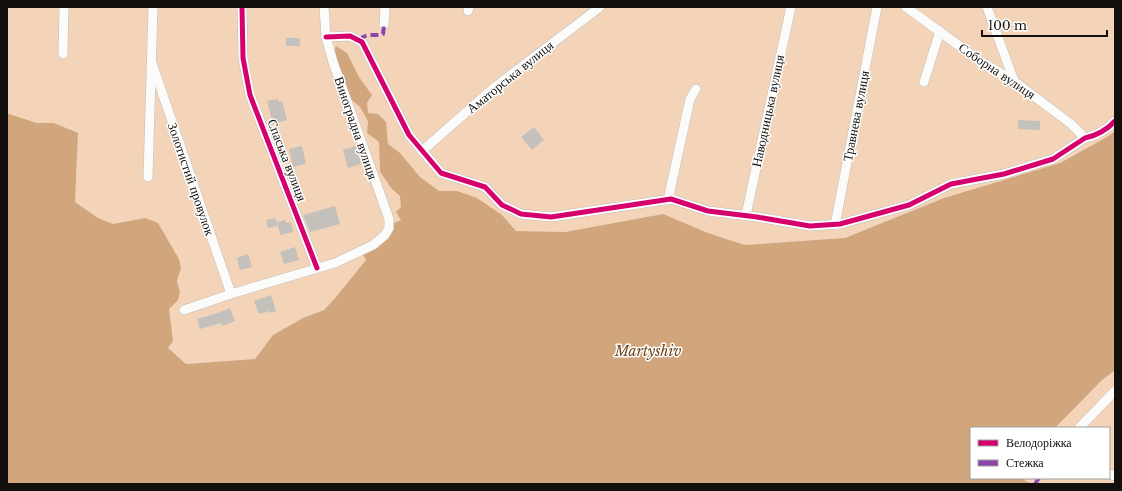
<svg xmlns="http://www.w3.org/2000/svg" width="1122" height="491" viewBox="0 0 1122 491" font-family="'Libre Baskerville',serif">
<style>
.green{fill:#f3d4b8}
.water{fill:#d1a67d}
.building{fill:#c4c0bc}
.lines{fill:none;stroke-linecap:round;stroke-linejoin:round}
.minor-casing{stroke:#c2bebb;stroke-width:10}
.minor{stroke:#fbfbfa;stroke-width:9}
.quiet{stroke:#8e44ad;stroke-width:4;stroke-dasharray:8 4;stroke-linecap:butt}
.cycleway-casing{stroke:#fff;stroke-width:8}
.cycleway{stroke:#d6006c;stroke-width:5}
.labels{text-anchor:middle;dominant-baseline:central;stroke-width:3;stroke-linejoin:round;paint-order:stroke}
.street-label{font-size:13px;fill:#120f0c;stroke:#fff}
.water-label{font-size:14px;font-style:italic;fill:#6f471d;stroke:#fff}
</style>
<rect width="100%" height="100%" fill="#e7e2de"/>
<g class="green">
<polygon points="7,7 1115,7 1115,131 1107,137 1060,163 944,198 845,238 745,245 708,233 663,214 565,232 515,231 502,215 401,220 394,223 393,233 370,250 366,260 336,297 324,310 303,318 273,335 255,359 186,364 168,348 173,341 169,309 180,292 177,281 181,268 145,218 113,224 98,218 75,202 78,133 54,123 37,123 8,114 7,112"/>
<polygon points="1115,370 1115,484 1024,484 1025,478 1109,478 1109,428 1055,428 1101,381"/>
</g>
<polygon class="water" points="336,46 347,53 359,77 372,95 367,103 368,113 378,114 386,122 388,144 400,153 420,177 439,191 457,191 477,198 502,215 516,231 565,232 663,214 708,233 745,245 845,238 944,198 1060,163 1107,137 1115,131 1115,370 1101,381 1055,428 971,428 971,478 1025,478 1025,481 1033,484 7,484 7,112 9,114 37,123 54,123 78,133 75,202 98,218 113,224 145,218 158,223 179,259 181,268 177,281 180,292 178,300 169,309 173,341 168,348 186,364 255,359 273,335 303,318 324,310 336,297 366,260 363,255 392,233 394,223 401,220 396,212 401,207 400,196 392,189 380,172 379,142 367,133 368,121 360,107 351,99 333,54"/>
<g class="building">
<rect x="286" y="38" width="14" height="8"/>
<polygon points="278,99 279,102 282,101 287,120 273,124 267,101"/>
<polygon points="1018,120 1040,121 1040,130 1018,129"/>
<polygon points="534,127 544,140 532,150 521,137"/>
<polygon points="302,146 306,164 293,167 289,149"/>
<polygon points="356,146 361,164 348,168 343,150"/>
<polygon points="335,206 340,224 310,232 303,215"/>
<polygon points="276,218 277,226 268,228 266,220"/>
<polygon points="286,220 286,223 291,222 293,232 280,235 277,222"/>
<polygon points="295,247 299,260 284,264 280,252"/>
<polygon points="248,254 252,267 240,270 237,258"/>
<polygon points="271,295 276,311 270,313 269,311 259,314 254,301"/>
<polygon points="230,308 235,321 222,326 221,323 200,329 197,319 217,313"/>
</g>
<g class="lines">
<g class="minor-casing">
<g id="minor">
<polyline points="242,7 243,58 250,95 317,268"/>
<polyline points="906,7 980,61 1014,81 1071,124 1085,138"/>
<polyline points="987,7 1014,81"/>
<polyline points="468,11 469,7"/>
<polyline points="384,25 385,7"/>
<path d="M326,37L350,36L362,42L409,135L441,173L485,187L502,205L521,214L551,217L671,199L708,211L757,217L810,226L840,224L909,205L951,184L1004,174L1053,159L1085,138C1096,136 1108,129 1115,121"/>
<polyline points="63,54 64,7"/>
<polyline points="152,63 231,294"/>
<polyline points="924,82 940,31"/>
<polyline points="422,151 496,86 600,7"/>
<polyline points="148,177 153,7"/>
<polyline points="668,200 690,99 696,89"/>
<polyline points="746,215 791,7"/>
<polyline points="835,225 877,7"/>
<polyline points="184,310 231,294 335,263 373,245 385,235 389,228 389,219 333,62 326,37 324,7"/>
<polyline points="1079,428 1115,391"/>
<polyline points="1109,474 1115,476"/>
</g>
</g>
<use href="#minor" class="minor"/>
<g class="quiet">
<path d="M360,40C366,32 374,37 383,34L384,25"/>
<polyline points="1035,484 1039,478"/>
</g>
<g class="cycleway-casing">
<g id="cycleway">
<polyline points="242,7 243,58 250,95 317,268"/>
<path d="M326,37L350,36L362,42L409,135L441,173L485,187L502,205L521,214L551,217L671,199L708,211L757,217L810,226L840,224L909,205L951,184L1004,174L1053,159L1085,138C1096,136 1108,129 1115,121"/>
</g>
</g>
<use href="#cycleway" class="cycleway"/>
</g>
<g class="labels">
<g class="street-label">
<text transform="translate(997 71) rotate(34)">Соборна вулиця</text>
<text transform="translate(510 77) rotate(-39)">Аматорська вулиця</text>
<text transform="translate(768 111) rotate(-78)">Наводницька вулиця</text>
<text transform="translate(856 116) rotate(-79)">Травнева вулиця</text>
<text transform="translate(356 128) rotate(71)">Виноградна вулиця</text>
<text transform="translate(287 160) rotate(69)">Спаська вулиця</text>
<text transform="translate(191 179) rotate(71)">Золотистий провулок</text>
</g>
<g class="water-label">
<text x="648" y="351">Martyshiv</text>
</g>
</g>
<rect width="1122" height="491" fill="none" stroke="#120f0c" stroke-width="16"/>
<rect x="970" y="427" width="140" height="52" fill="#ffffff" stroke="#a09f9e"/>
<rect x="978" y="440" width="20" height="6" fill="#d6006c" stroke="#a09f9e"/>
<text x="1006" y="447" font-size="12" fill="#120f0c">Велодоріжка</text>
<rect x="978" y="460" width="20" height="6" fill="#8e44ad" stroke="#a09f9e"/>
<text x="1006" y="467" font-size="12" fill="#120f0c">Стежка</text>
<path d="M982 30v6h125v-6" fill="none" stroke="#120f0c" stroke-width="2"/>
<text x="988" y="30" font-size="12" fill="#120f0c" stroke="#ffffff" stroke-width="3" paint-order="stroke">100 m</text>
</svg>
